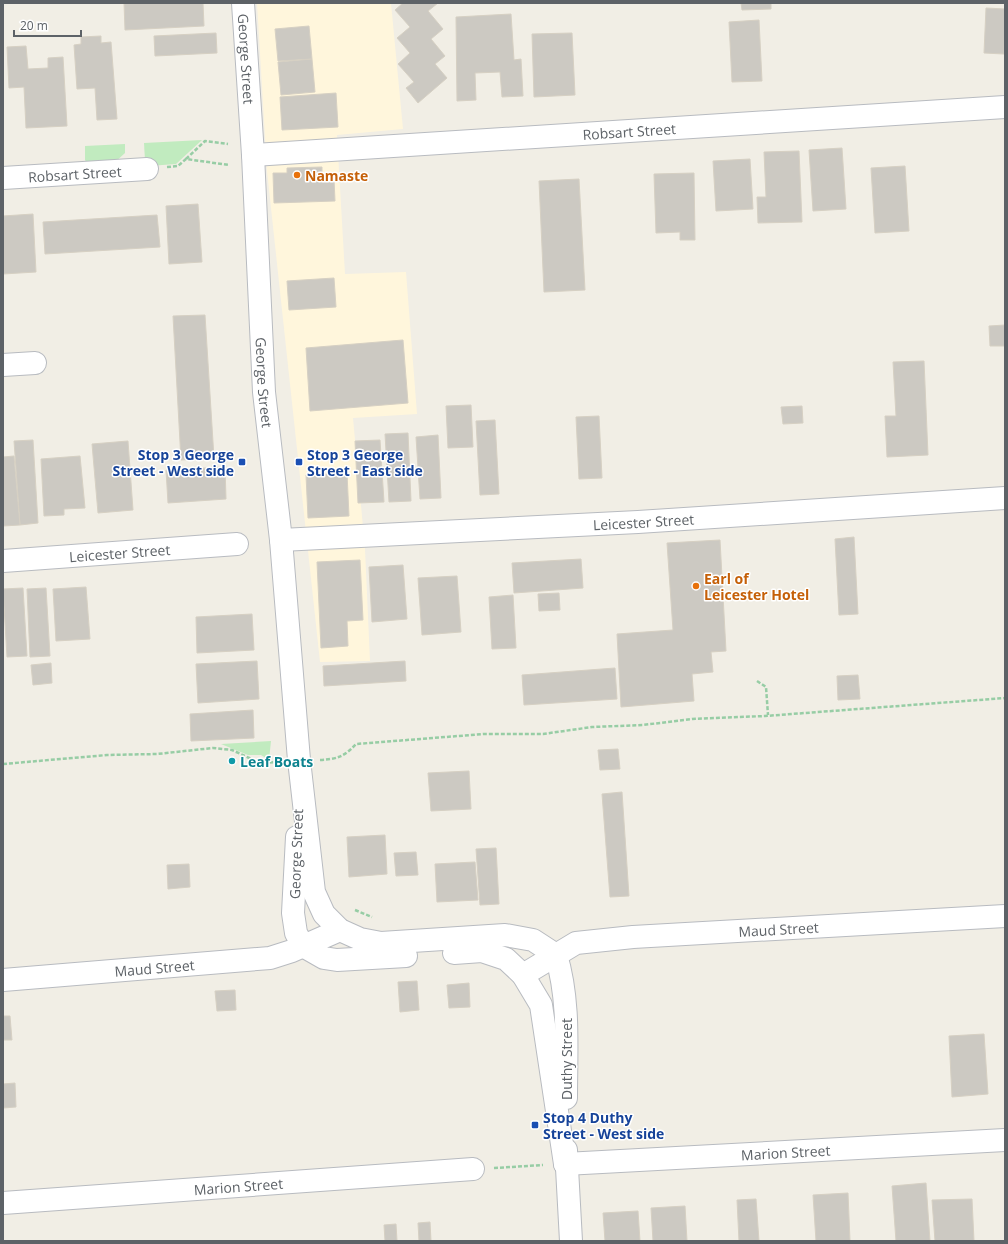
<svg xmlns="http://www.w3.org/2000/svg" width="1008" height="1244" viewBox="0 0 1008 1244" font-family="'Open Sans',sans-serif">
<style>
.commercial{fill:#fff6dc}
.garden{fill:#c1ebbf}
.building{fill:#ccc9c2;stroke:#d6d0c3}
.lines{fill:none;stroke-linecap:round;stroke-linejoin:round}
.minor-casing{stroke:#b8bbc0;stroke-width:24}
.path{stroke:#97cda5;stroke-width:2.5;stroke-dasharray:4 2;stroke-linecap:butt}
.minor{stroke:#fff;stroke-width:22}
.food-dot{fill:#e8710a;stroke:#fff;stroke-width:1.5}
.transit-dot{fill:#1a4fb4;stroke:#fff;stroke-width:1.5}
.culture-dot{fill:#0f9aa8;stroke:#fff;stroke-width:1.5}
.labels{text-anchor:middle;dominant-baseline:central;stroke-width:3;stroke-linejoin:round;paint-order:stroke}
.street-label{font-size:14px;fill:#5d6267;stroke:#fff}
.food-label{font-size:14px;font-weight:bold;fill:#c56008;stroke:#fff;text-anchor:start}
.transit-label{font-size:14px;font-weight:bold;fill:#164399;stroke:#fff;text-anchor:start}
.culture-label{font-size:14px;font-weight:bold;fill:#0d838f;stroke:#fff;text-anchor:start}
</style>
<rect width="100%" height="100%" fill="#f1eee5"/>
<polygon class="commercial" points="257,3 391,3 403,129 337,135 345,274 406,272 417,414 353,418 365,549 370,661 320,662 267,171"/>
<g class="garden">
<polygon points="202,140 176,164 149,166 145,161 144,143"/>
<polygon points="125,144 125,153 114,163 87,163 85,160 85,146"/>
<polygon points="271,741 269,760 261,755 248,755 221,744"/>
</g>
<g class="building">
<polygon points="124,3 203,3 204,26 125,30"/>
<polygon points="403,3 438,3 428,11 443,29 431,39 445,56 435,64 447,78 418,103 406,88 414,82 398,64 410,53 397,38 410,27 395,10"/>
<polygon points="741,3 771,3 771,9 742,10"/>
<polygon points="986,8 1005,9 1004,54 984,53"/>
<polygon points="511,14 514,60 521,59 523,96 502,97 500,72 475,73 476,100 457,101 456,17"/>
<polygon points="759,20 762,81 732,82 729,22"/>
<polygon points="309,26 312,59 278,61 275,29"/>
<polygon points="216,33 217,53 155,56 154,36"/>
<polygon points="572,33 575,95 534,97 532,34"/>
<polygon points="101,36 101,43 111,42 117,119 97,120 95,88 77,89 74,45 81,44 81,37"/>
<polygon points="26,46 28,69 48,68 48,58 63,57 67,126 26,128 24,87 9,88 7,47"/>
<polygon points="312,59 315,92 281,95 278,62"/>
<polygon points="336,93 338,127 282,130 280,97"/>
<polygon points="842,148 846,209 813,211 809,150"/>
<polygon points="799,151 802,222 758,223 757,197 766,197 764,152"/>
<polygon points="750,159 753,209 716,211 713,161"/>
<polygon points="905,166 909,231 875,233 871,168"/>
<polygon points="322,167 322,179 334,179 335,201 274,203 273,173 287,173 287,168"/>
<polygon points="694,173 695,240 680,240 680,232 656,233 654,174"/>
<polygon points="579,179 585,290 544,292 539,181"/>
<polygon points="198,204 202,262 169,264 166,206"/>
<polygon points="33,214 36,272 3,274 3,216"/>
<polygon points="157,215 160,247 45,254 43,222"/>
<polygon points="334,278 336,307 289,310 287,281"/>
<polygon points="205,315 214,458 181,460 173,316"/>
<polygon points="1005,325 1005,346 990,346 989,326"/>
<polygon points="403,340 408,403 310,411 306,348"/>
<polygon points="924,361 928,455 887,457 885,416 896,416 893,362"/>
<polygon points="471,405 473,447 448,448 446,406"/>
<polygon points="802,406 803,423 783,424 781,407"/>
<polygon points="599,416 602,478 579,479 576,417"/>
<polygon points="495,420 499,494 480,495 476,421"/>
<polygon points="408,433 411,501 389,502 385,434"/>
<polygon points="438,435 441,498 420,499 416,437"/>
<polygon points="33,440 38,523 20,525 14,441"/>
<polygon points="380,440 384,502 358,503 355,441"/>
<polygon points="128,441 133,510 98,513 92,444"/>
<polygon points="14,456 20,525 3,526 3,457"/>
<polygon points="80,456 85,508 64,509 64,515 44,516 41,459"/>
<polygon points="225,467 226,499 168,503 166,470"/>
<polygon points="347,473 349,516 308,518 306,475"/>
<polygon points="854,537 858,614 839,615 835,539"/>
<polygon points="720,540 726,651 711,652 713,672 692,674 694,701 621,707 617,634 673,630 667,543"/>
<polygon points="581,559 583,588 514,593 512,563"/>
<polygon points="360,560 363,620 347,621 348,646 321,648 317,562"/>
<polygon points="403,565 407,619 372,622 369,567"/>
<polygon points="457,576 461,632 422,635 418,578"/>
<polygon points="86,587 90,639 56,641 53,589"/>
<polygon points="23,588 27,656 7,657 3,589"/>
<polygon points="46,588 50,656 30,657 27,589"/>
<polygon points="559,593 560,610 539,611 538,594"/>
<polygon points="513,595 516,648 492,649 489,597"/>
<polygon points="252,614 254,650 197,653 196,617"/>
<polygon points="257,661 259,699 198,703 196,664"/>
<polygon points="405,661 406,681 324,686 323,666"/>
<polygon points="51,663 52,683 33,685 31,665"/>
<polygon points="615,668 617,699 524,705 522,675"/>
<polygon points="858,675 860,699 838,700 837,676"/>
<polygon points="253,710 254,738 191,741 190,714"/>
<polygon points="618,749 620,769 600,770 598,750"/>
<polygon points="469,771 471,809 431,811 428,773"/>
<polygon points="622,792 629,896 610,897 602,794"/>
<polygon points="385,835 387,874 349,877 347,837"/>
<polygon points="496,848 499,904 480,905 476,849"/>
<polygon points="416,852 418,875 396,876 394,853"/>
<polygon points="475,862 478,900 437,902 435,864"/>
<polygon points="189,864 190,887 168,889 167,865"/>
<polygon points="417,981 419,1010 400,1012 398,982"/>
<polygon points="469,983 470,1007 449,1008 447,985"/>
<polygon points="235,990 236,1010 217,1011 215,991"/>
<polygon points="3,1016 10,1016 12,1040 3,1040"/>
<polygon points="984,1034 988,1094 952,1097 949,1036"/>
<polygon points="15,1083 16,1107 3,1108 3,1084"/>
<polygon points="926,1183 930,1241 896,1241 892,1186"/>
<polygon points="848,1193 850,1241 816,1241 813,1195"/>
<polygon points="756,1199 759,1241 739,1241 737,1200"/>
<polygon points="972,1199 974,1241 935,1241 932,1200"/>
<polygon points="685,1206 687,1241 653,1241 651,1208"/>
<polygon points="638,1211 640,1241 605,1241 603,1213"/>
<polygon points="430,1222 431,1241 419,1241 418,1223"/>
<polygon points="396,1224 397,1241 385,1241 384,1225"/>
</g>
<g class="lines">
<g class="minor-casing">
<g id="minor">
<path id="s1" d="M243,3L253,155L264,392L281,540L299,760L314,892L324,914L340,930L360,939L381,943L505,935L533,940L556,955"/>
<path id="s2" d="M253,155L1005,107"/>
<path id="s3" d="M3,178L147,169"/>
<polyline points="3,365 35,363"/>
<path id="s4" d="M281,540L638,522L1005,498"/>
<path id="s5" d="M3,561L237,544"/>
<polyline points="297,837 293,913 296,933 303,946"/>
<polyline points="303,946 324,958 337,960 406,956"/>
<polyline points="454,953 482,951 506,959 523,975 541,1005 565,1164"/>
<path d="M556,955C570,1001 566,1050 566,1098"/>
<path id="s6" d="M523,975L576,943L633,937L1005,916"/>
<path id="s7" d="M3,980L270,958L292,951L340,930"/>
<polyline points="566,1150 571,1241"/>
<path id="s8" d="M565,1164L1005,1140"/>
<path id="s9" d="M3,1203L473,1169"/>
</g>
</g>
<g class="path">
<polyline points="186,159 205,141 228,144"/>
<polyline points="167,167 178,166 186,159 229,165"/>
<polyline points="757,681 766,687 768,715"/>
<path d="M320,760C337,759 344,757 356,744L484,734H543L592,727L643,725L692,719L765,716L1005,698"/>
<polyline points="3,764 107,755 157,754 213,748 232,750 260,763 277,762"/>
<polyline points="355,910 372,917"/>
<polyline points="494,1168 543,1165"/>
</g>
<use href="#minor" class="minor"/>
</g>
<g class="food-dot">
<circle cx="297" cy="175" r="4"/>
<circle cx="696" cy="586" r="4"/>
</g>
<g class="transit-dot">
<rect x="238" y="458" width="8" height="8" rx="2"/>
<rect x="295" y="458" width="8" height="8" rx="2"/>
<rect x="531" y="1121" width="8" height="8" rx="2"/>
</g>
<circle class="culture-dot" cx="232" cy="761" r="4"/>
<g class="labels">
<g class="street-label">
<text stroke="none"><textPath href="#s1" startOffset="56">George Street</textPath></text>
<text stroke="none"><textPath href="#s2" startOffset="377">Robsart Street</textPath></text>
<text stroke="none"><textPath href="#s3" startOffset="72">Robsart Street</textPath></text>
<text stroke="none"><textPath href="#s1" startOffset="380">George Street</textPath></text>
<text stroke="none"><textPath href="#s4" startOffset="363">Leicester Street</textPath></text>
<text stroke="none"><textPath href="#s5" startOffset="117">Leicester Street</textPath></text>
<text transform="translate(296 854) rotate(-88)">George Street</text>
<text stroke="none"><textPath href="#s6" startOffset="265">Maud Street</textPath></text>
<text stroke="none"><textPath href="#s7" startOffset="152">Maud Street</textPath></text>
<text transform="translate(566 1059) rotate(-90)">Duthy Street</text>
<text stroke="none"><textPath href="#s8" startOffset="221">Marion Street</textPath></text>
<text stroke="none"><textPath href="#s9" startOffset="236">Marion Street</textPath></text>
</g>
<g class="food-label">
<text x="305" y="175">Namaste</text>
<text x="704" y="578">Earl of<tspan x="704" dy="16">Leicester Hotel</tspan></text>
</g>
<g class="transit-label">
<text x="234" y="454" text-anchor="end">Stop 3 George<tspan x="234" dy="16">Street - West side</tspan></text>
<text x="307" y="454">Stop 3 George<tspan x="307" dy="16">Street - East side</tspan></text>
<text x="543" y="1117">Stop 4 Duthy<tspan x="543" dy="16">Street - West side</tspan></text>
</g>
<g class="culture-label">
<text x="240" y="761">Leaf Boats</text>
</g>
</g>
<rect width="1008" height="1244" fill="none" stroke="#5d6267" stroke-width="8"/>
<path d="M14 30v6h67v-6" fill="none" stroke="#5d6267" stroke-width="2"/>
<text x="20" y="30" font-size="12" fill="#5d6267" stroke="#ffffff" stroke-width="3" paint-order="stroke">20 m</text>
</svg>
